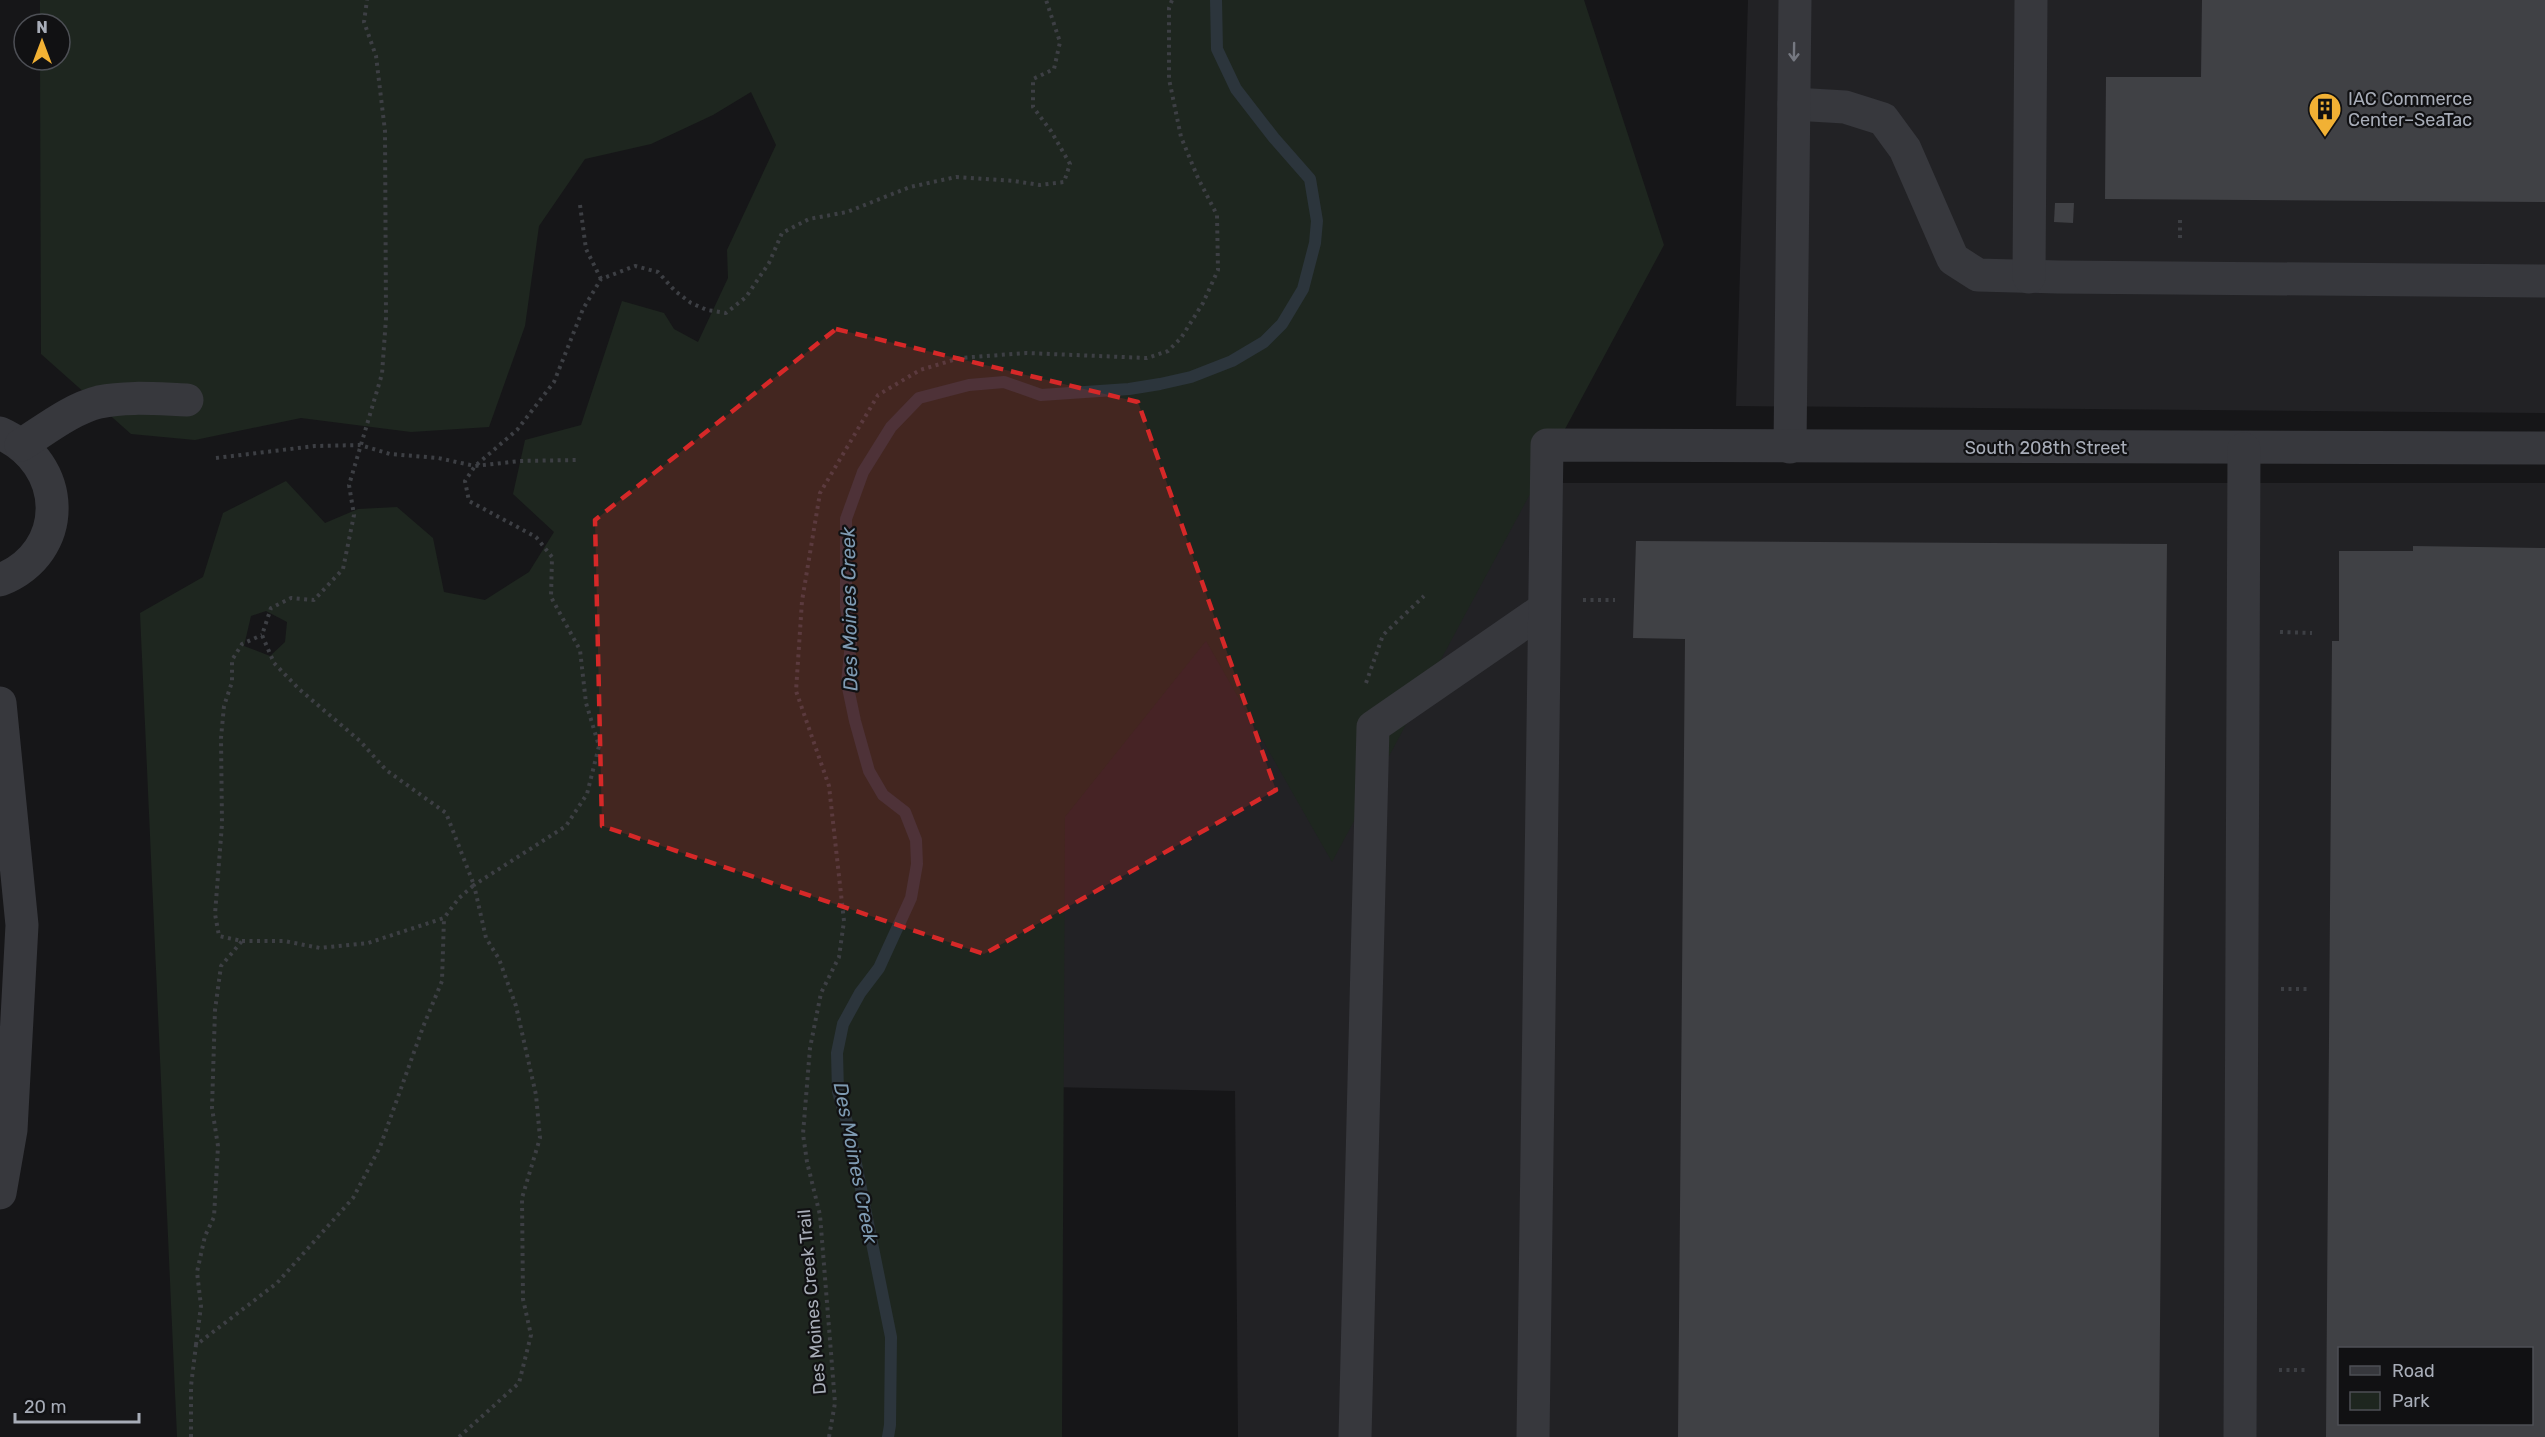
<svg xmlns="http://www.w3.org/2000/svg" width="2545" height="1437" viewBox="0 0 2545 1437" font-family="Rubik,sans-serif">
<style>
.built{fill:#222225;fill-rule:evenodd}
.green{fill:#1e261f;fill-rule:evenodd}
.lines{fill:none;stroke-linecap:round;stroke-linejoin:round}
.stream{stroke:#2c353c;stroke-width:12}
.building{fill:#404145;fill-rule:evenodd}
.path{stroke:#3d3f44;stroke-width:4;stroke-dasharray:3 4.5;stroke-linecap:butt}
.minor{stroke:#37383d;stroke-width:33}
.oneway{stroke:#757881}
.marked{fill:#d62828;fill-opacity:0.2;stroke:#d62828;stroke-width:4.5;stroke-dasharray:12 8;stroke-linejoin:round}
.labels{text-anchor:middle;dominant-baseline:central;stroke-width:4.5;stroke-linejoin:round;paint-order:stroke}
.poi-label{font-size:18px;fill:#a8adb8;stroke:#111113;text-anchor:start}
.street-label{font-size:18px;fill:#a8adb8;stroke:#111113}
.water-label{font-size:20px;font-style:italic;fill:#7f9bb3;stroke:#111113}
</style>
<rect width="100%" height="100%" fill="#161618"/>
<g class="built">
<polygon points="1748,0 2545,0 2545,413 1736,406"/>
<path d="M937,483H2545V1437H1238L1235,1091L917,1084ZM2340,1348H2532V1424H2340Z"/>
</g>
<path class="green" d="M40,0H1584L1664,245L1332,862L1206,641L1065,817L1062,1437H177L140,613L203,577L223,513L286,481L325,523L358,509L397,507L433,538L444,592L485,600L529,572L554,532L513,494L525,440L581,425L622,301L664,313L674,329L698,342L728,278L727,250L776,145L751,92L713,115L651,144L585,159L539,226L525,326L489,427L411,432L301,418L195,440L131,434L41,354L40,60H60V24H40ZM266,611L287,622L285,642L270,656L244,646L251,616Z"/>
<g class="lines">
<polyline class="stream" points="888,1437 890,1425 891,1337 849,1129 838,1092 837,1053 843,1024 860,993 879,968 911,898 917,864 916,840 905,812 883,795 869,771 855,721 847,683 851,642 846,607 846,519 863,472 891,427 919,398 969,385 1004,382 1041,395 1129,389 1160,384 1191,377 1232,361 1264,342 1282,324 1303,289 1315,243 1317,221 1310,179 1274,138 1236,89 1217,49 1216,0"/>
</g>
<g class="building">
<polygon points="2202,0 2545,0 2545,202 2105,199 2106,77 2201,77"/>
<polygon points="2055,203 2074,203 2073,223 2054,222"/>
<polygon points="1636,541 2167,544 2159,1437 1678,1437 1685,639 1633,638"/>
<path d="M2413,546L2545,548V1437H2326L2332,641H2339V551H2413ZM2340,1348H2532V1424H2340Z"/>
</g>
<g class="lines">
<g class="path">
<polyline points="580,205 586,249 601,279"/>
<polyline points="2180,220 2180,240"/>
<polyline points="216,458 315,446 360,445 390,454 438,458 475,466 520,461 577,460"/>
<polyline points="1583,600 1615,600"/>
<polyline points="2280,632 2312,633"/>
<polyline points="1366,683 1383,635 1424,596"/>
<polyline points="242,941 284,941 320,948 368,943 444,918 459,898 474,885 446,813 386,770 360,741 299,689 274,663 262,635 271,608 291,598 314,600 343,569 354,515 349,485 382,374 386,318 385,131 376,56 364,22 367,0"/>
<polyline points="2281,989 2310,989"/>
<polyline points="196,1345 201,1306 197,1272 205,1236 214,1217 218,1146 212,1108 215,1010 221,966 242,941 219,936 215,914 222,824 221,738 224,706 232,682 232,660 242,644 262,635"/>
<polyline points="2279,1370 2305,1370"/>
<polyline points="191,1437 191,1386 196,1345 277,1283 353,1198 380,1147 423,1027 442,981 444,918"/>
<polyline points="459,1437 519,1383 531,1335 523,1299 522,1198 540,1138 536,1095 516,1006 499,959 486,938 474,885 566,826 587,794 599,746 586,703 580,650 551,597 552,557 536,537 469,501 465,481 475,466 517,430 554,382 583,309 601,279 635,266 658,272 675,291 691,303 707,310 726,313 746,297 769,263 782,233 809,219 847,212 910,187 956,177 1014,181 1040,185 1064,182 1070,164 1051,131 1033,107 1033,79 1054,69 1060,42 1046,0"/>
<polyline points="829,1437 835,1403 820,1215 807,1162 803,1134 810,1048 821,993 839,957 844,921 829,786 796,691 802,601 820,493 878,395 920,370 960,358 1026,353 1147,358 1168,351 1181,338 1203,303 1218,270 1217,215 1198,178 1181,137 1169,79 1169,8 1172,0"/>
</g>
<g class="minor">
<polyline points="1794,104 1845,107 1883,119 1905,149 1953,259 1978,275 2058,277 2545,281"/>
<polyline points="2029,277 2031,0"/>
<path d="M0,433C68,463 71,552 0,580"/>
<path d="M21,445C45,430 71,409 99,402C127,396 158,399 187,400"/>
<polyline points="1790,447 1795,0"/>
<polyline points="0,703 22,925 11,1130 0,1193"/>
<polyline points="1355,1437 1373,727 1544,609"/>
<polyline points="1533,1437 1547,445 2545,448"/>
<polyline points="2240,1437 2244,449"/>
</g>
</g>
<defs><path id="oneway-shaft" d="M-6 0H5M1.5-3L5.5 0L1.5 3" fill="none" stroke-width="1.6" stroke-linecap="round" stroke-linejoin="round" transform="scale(1.5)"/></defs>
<use class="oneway" href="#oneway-shaft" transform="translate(1794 52) rotate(91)"/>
<path class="marked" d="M836,329L1138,402L1276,790L984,954L602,826L595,520Z"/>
<defs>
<g id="building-pin" transform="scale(1.725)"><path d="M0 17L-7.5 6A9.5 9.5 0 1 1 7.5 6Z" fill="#f2b134" stroke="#111113"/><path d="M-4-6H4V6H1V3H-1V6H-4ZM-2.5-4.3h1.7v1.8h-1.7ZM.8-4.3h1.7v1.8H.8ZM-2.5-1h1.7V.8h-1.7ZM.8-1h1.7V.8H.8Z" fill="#111"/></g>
</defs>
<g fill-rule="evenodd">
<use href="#building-pin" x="2325" y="109"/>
</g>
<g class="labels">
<g class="poi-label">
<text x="2348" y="99">IAC Commerce<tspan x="2348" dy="21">Center–SeaTac</tspan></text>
</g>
<g class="street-label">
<text x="2046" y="448">South 208th Street</text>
<text transform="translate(812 1302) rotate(-95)">Des Moines Creek Trail</text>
</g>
<g class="water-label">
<text transform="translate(849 609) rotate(-91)">Des Moines Creek</text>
<text transform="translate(856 1163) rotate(79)">Des Moines Creek</text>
</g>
</g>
<rect x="2338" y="1347" width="195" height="78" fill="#111113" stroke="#4d4f55" stroke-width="1.5"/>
<rect x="2350" y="1366" width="30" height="9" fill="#37383d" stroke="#4d4f55" stroke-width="1.5"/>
<text x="2392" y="1377" font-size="18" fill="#a8adb8">Road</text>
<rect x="2350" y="1392" width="30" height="18" fill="#1e261f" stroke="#4d4f55" stroke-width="1.5"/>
<text x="2392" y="1407" font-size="18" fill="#a8adb8">Park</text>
<g transform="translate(42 42)"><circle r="28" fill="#111113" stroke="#4d4f55" stroke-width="1.5"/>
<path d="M0-4.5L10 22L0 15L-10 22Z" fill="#f2b134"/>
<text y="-9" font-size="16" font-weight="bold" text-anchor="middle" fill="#a8adb8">N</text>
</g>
<path d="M15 1413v9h124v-9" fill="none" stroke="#a8adb8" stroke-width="3"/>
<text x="24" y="1413" font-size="18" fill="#a8adb8" stroke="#111113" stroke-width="4.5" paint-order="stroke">20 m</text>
</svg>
